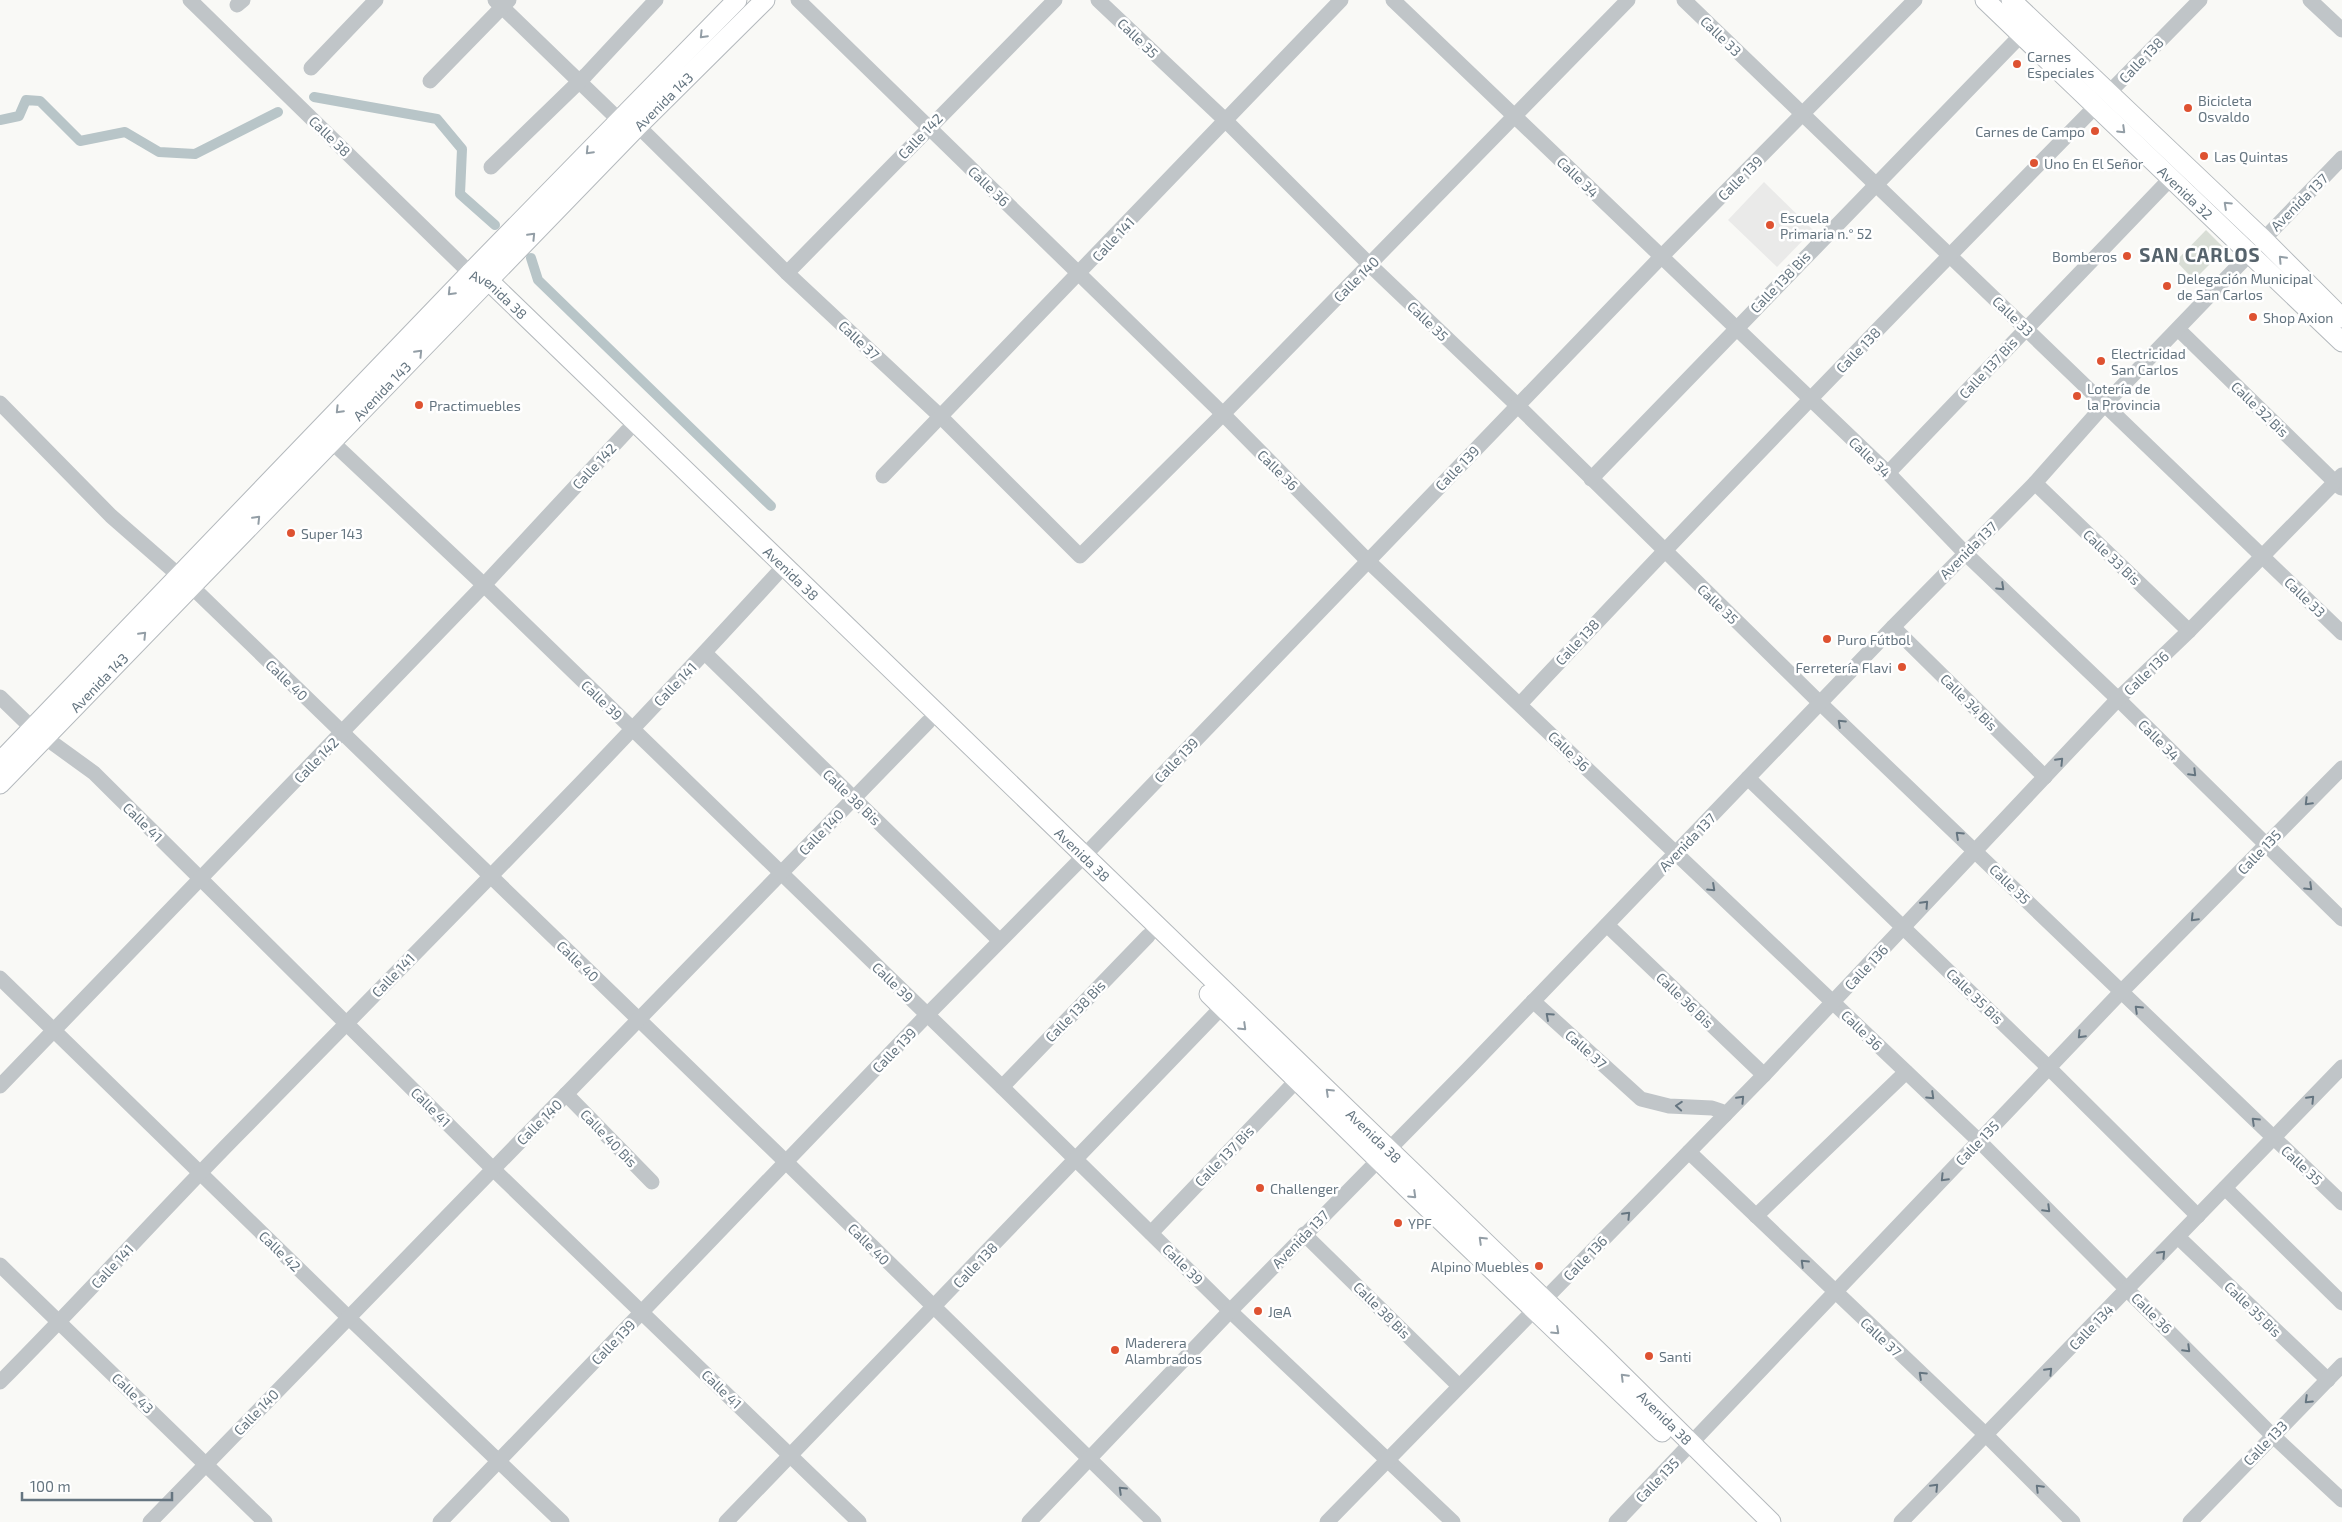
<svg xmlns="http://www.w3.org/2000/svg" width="2342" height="1522" viewBox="0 0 2342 1522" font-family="'Exo 2',sans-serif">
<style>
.built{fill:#eaeae9}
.grass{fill:#d9ded6}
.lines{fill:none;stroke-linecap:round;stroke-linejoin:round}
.canal{stroke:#b8c5c8;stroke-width:10}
.major-casing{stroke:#b4b9bd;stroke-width:21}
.minor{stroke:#c0c5c8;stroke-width:15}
.major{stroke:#fff;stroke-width:19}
.oneway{stroke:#939ea6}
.oneway2{stroke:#657580}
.poi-dot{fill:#de5231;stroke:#fff;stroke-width:2}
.labels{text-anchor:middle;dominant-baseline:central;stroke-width:5;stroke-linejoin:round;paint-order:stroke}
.street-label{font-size:14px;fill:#657580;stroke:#fff}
.poi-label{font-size:14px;fill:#657580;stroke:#fff;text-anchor:start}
.district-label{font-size:19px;font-weight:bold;letter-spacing:1px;fill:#56636c;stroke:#fff}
</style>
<rect width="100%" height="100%" fill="#f9f9f6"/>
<polygon class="built" points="1764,182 1813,230 1777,267 1728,220"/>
<polygon class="grass" points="2206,230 2225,249 2194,280 2176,261"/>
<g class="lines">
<g class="canal">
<polyline points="314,97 437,119 462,149 460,194 495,225"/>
<polyline points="0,120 19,116 26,100 40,101 80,141 125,132 159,152 195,154 278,112"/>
<polyline points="531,258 538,280 771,506"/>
</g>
<g class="major-casing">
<g id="major">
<path id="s1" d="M1985,0L2342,342"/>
<polyline points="2011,0 2263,239 2342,318"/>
<path id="s2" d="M470,273L489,281L1605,1358L1771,1522"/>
<polyline points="0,762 470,273 737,0"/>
<path id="s3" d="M0,784L638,126L765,0"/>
<polyline points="1209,994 1409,1190 1662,1432"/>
</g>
</g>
<g class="minor">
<polyline points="190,0 470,273"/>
<polyline points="495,0 619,120"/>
<polyline points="798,0 1223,414 1368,561 1979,1141 2272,1435 2342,1500"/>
<polyline points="1098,0 1225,120 1370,265 1517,405 1820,703 2342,1203"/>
<polyline points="1393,0 1888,473 1965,553 2118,699 2342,919"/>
<polyline points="1684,0 2342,633"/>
<polyline points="2310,0 2342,30"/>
<polyline points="237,5 243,0"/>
<polyline points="311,68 376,0"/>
<polyline points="430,81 509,0"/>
<polyline points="638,126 787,273 940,416 1080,556 1223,414 1628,0"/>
<polyline points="491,167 586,75 656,0"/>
<polyline points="787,273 1055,0"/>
<polyline points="2178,329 2341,488"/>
<polyline points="0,403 111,516 191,586 786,1162 1154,1522"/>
<polyline points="332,442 484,585 1002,1087 1230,1311 1453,1522"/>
<polyline points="1888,473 2172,177"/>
<polyline points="883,476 1341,0"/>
<polyline points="1591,479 2029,27"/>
<polyline points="2035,483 2189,631"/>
<polyline points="1893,627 2045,777"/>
<polyline points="705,653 999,940"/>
<polyline points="0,697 32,728 94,773 493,1169 859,1522"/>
<path d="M1520,704C1743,466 1971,233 2200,0"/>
<polyline points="1748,778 2049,1068 2198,1216"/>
<polyline points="1607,925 1764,1075"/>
<polyline points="0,978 348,1317 562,1522"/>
<polyline points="1533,1001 1641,1099 1669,1106 1712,1108 1721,1111 1725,1115"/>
<polyline points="0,1086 484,585 627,431"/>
<polyline points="1002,1087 1148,936"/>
<polyline points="566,1094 652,1182"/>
<polyline points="1689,1152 1986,1435 2073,1522"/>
<polyline points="2225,1188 2342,1303"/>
<polyline points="1756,1216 1906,1072"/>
<polyline points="1151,1233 1297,1080"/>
<polyline points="1304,1234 1459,1386"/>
<polyline points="2178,1237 2328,1380"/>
<polyline points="0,1265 265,1522"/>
<path d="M0,1382C82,1300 159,1214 240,1132C423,945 608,760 784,566"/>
<polyline points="150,1522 928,722"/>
<polyline points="440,1522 927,1015 1084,856 1660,258 1915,0"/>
<polyline points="726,1522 1222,1007"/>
<polyline points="1029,1522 1230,1311 1468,1069 1893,627 2035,483 2105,404 2342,158"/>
<polyline points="1327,1522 1764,1075 2118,699 2189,631 2342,475"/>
<polyline points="1616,1522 2121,992 2342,768"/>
<polyline points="1901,1522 2342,1067"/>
<polyline points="2190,1522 2342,1365"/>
</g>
<use href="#major" class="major"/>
</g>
<defs><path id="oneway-chevron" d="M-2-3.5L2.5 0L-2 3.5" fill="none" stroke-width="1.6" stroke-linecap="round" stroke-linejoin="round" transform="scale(1.25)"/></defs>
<g class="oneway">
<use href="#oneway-chevron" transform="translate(703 35) rotate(134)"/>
<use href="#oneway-chevron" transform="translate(2122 130) rotate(44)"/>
<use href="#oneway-chevron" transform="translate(589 151) rotate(134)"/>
<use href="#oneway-chevron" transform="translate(2227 205) rotate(-137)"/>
<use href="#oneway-chevron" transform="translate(532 236) rotate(-46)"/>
<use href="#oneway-chevron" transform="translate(2282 259) rotate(-133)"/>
<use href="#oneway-chevron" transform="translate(451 292) rotate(134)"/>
<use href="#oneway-chevron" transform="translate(419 353) rotate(-46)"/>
<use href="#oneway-chevron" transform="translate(339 410) rotate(134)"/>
<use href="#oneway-chevron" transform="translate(257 519) rotate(-46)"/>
<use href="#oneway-chevron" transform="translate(143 635) rotate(-46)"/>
<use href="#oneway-chevron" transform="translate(1243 1027) rotate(44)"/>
<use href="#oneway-chevron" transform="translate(1329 1092) rotate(-136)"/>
<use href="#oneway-chevron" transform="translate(1413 1195) rotate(44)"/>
<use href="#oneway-chevron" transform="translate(1482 1240) rotate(-136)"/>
<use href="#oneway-chevron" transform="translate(1556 1331) rotate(43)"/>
<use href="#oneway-chevron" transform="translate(1624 1377) rotate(-135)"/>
</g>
<g class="oneway2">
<use href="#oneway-chevron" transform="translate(2001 587) rotate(44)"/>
<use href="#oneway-chevron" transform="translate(1841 723) rotate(-137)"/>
<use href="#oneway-chevron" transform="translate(2060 761) rotate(-46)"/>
<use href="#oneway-chevron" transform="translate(2193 773) rotate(45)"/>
<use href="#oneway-chevron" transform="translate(2308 802) rotate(135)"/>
<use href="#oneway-chevron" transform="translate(1959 835) rotate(-137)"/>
<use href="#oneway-chevron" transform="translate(2309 887) rotate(44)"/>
<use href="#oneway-chevron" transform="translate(1712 888) rotate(43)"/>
<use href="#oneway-chevron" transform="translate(1925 904) rotate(-47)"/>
<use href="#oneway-chevron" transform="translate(2194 918) rotate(134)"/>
<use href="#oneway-chevron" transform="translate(2138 1009) rotate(-136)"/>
<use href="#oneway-chevron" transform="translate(1549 1016) rotate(-138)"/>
<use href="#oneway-chevron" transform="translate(2081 1035) rotate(134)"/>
<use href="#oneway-chevron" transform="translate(1931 1096) rotate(44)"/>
<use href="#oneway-chevron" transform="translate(1741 1099) rotate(-46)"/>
<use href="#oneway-chevron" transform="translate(2311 1099) rotate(-46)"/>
<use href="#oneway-chevron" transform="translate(1679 1106) rotate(-176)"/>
<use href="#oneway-chevron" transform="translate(2255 1121) rotate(-136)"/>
<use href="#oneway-chevron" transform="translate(1944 1178) rotate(134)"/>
<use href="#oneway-chevron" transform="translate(2047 1209) rotate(45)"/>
<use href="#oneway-chevron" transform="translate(1627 1215) rotate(-46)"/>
<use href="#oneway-chevron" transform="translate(2162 1254) rotate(-46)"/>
<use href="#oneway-chevron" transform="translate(1804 1263) rotate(-136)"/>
<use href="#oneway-chevron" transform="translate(2187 1349) rotate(45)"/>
<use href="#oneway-chevron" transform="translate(2049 1371) rotate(-46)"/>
<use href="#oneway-chevron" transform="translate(1922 1375) rotate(-137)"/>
<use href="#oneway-chevron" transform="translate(2308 1400) rotate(136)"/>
<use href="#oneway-chevron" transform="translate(1935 1487) rotate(-46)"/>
<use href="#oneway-chevron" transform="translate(2039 1488) rotate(-135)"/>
<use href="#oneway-chevron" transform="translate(1122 1490) rotate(-136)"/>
</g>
<g class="poi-dot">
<circle cx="2017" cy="64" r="5"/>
<circle cx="2188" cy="108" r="5"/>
<circle cx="2095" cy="131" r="5"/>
<circle cx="2204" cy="156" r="5"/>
<circle cx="2034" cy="163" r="5"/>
<circle cx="1770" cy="225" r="5"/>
<circle cx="2127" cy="256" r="5"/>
<circle cx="2167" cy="286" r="5"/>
<circle cx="2253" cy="317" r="5"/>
<circle cx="2101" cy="361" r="5"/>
<circle cx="2077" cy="396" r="5"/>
<circle cx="419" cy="405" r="5"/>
<circle cx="291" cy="533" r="5"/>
<circle cx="1827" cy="639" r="5"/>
<circle cx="1902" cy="667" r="5"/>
<circle cx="1260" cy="1188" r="5"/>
<circle cx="1398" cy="1223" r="5"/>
<circle cx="1539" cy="1266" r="5"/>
<circle cx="1258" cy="1311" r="5"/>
<circle cx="1115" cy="1350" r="5"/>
<circle cx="1649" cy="1356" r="5"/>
</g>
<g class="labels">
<g class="street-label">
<text transform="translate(1721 36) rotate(44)">Calle 33</text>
<text transform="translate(1138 38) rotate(44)">Calle 35</text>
<text transform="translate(2141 60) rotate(-46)">Calle 138</text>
<text stroke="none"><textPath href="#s3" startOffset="952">Avenida 143</textPath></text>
<text transform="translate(330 136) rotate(44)">Calle 38</text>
<text transform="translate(920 136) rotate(-46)">Calle 142</text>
<text transform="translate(1578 177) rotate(44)">Calle 34</text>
<text transform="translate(1740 178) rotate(-45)">Calle 139</text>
<text transform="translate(989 186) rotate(44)">Calle 36</text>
<text stroke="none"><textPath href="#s1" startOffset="278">Avenida 32</textPath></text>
<text transform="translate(2299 202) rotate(-45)">Avenida 137</text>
<text transform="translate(1113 239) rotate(-47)">Calle 141</text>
<text transform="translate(1356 279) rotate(-45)">Calle 140</text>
<text transform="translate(1780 282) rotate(-46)">Calle 138 Bis</text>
<text stroke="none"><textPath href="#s2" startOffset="36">Avenida 38</textPath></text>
<text transform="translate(2013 316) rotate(44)">Calle 33</text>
<text transform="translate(1428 321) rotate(44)">Calle 35</text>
<text transform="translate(859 340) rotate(43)">Calle 37</text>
<text transform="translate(1858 350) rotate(-46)">Calle 138</text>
<text transform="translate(1988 368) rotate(-47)">Calle 137 Bis</text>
<text stroke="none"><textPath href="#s3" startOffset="548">Avenida 143</textPath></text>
<text transform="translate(2260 409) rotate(44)">Calle 32 Bis</text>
<text transform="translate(1870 457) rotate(44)">Calle 34</text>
<text transform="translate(594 466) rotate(-47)">Calle 142</text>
<text transform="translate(1457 468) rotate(-46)">Calle 139</text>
<text transform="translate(1278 470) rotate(45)">Calle 36</text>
<text transform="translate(1968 550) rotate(-45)">Avenida 137</text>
<text transform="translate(2112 557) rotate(44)">Calle 33 Bis</text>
<text stroke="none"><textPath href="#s2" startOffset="441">Avenida 38</textPath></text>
<text transform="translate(2305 597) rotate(44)">Calle 33</text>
<text transform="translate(1718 604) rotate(44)">Calle 35</text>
<text transform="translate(1577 642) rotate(-47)">Calle 138</text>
<text transform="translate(2146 673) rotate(-44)">Calle 136</text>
<text transform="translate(287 680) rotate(44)">Calle 40</text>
<text stroke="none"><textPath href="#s3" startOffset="142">Avenida 143</textPath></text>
<text transform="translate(675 684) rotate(-46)">Calle 141</text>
<text transform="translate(602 700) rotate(44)">Calle 39</text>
<text transform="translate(1969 702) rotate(45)">Calle 34 Bis</text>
<text transform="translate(2159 740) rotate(45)">Calle 34</text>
<text transform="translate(1569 751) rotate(44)">Calle 36</text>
<text transform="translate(316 760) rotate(-46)">Calle 142</text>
<text transform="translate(1176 760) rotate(-46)">Calle 139</text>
<text transform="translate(852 797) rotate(44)">Calle 38 Bis</text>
<text transform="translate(143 822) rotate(45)">Calle 41</text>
<text transform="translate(821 832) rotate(-46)">Calle 140</text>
<text transform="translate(1687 842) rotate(-46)">Avenida 137</text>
<text transform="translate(2259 852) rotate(-46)">Calle 135</text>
<text stroke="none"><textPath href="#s2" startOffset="846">Avenida 38</textPath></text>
<text transform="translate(2010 884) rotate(44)">Calle 35</text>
<text transform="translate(578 961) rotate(44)">Calle 40</text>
<text transform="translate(1866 967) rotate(-47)">Calle 136</text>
<text transform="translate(393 975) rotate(-46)">Calle 141</text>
<text transform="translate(893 982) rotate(44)">Calle 39</text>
<text transform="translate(1975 996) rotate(44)">Calle 35 Bis</text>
<text transform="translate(1685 1000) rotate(44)">Calle 36 Bis</text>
<text transform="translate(1075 1011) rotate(-46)">Calle 138 Bis</text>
<text transform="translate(1862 1030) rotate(44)">Calle 36</text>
<text transform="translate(1586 1049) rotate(42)">Calle 37</text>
<text transform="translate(894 1050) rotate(-46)">Calle 139</text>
<text transform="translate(431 1107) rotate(45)">Calle 41</text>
<text transform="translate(539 1122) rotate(-45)">Calle 140</text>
<text stroke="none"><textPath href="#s2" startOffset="1251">Avenida 38</textPath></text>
<text transform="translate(609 1138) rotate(46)">Calle 40 Bis</text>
<text transform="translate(1977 1143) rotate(-46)">Calle 135</text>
<text transform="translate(1224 1156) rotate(-46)">Calle 137 Bis</text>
<text transform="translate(2302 1165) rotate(43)">Calle 35</text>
<text transform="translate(1300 1239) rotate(-46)">Avenida 137</text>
<text transform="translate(869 1244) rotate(45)">Calle 40</text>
<text transform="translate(280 1251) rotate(44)">Calle 42</text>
<text transform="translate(1585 1258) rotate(-46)">Calle 136</text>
<text transform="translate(1183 1264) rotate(45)">Calle 39</text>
<text transform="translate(975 1265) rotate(-46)">Calle 138</text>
<text transform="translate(112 1266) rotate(-47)">Calle 141</text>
<text transform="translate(2253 1309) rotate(44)">Calle 35 Bis</text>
<text transform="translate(1382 1310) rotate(45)">Calle 38 Bis</text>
<text transform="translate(2152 1313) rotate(45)">Calle 36</text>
<text transform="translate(2091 1327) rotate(-46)">Calle 134</text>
<text transform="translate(1881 1337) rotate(43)">Calle 37</text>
<text transform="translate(613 1342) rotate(-46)">Calle 139</text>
<text transform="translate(722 1389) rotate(44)">Calle 41</text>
<text transform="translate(133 1393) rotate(44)">Calle 43</text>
<text transform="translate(256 1412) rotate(-46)">Calle 140</text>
<text stroke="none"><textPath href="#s2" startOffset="1656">Avenida 38</textPath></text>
<text transform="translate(2265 1443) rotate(-46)">Calle 133</text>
<text transform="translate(1657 1480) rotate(-46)">Calle 135</text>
</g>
<g class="poi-label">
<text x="2027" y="56">Carnes<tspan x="2027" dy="16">Especiales</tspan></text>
<text x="2198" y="100">Bicicleta<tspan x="2198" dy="16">Osvaldo</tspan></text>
<text x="2085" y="131" text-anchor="end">Carnes de Campo</text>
<text x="2214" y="156">Las Quintas</text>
<text x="2044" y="163">Uno En El Señor</text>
<text x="1780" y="217">Escuela<tspan x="1780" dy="16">Primaria n.° 52</tspan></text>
<text x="2117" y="256" text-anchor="end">Bomberos</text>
<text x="2177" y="278">Delegación Municipal<tspan x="2177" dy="16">de San Carlos</tspan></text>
<text x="2263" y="317">Shop Axion</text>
<text x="2111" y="353">Electricidad<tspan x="2111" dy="16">San Carlos</tspan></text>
<text x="2087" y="388">Lotería de<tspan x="2087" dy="16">la Provincia</tspan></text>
<text x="429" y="405">Practimuebles</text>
<text x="301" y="533">Super 143</text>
<text x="1837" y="639">Puro Fútbol</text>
<text x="1892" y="667" text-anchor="end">Ferretería Flavi</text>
<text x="1270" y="1188">Challenger</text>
<text x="1408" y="1223">YPF</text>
<text x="1529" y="1266" text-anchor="end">Alpino Muebles</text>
<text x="1268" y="1311">J@A</text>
<text x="1125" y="1342">Maderera<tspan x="1125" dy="16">Alambrados</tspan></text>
<text x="1659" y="1356">Santi</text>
</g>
<g class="district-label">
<text x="2200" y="254">SAN CARLOS</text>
</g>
</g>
<path d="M22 1492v8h150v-8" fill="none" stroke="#657580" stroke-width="2.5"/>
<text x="30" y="1492" font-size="15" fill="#657580" stroke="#ffffff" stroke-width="4" paint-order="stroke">100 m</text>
</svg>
